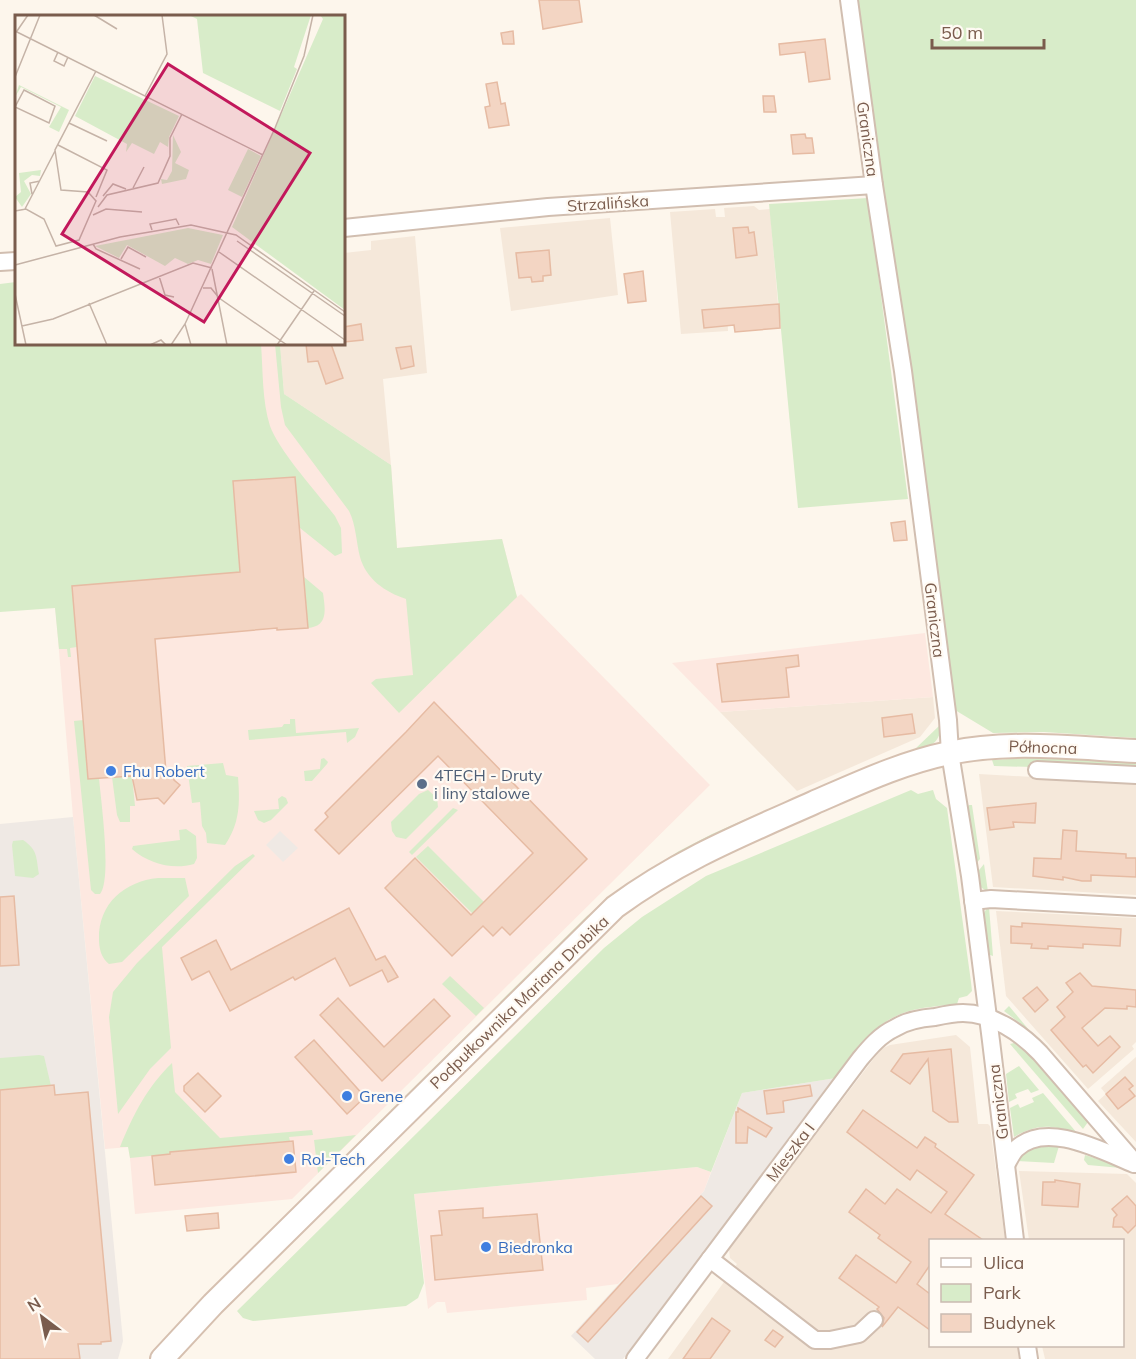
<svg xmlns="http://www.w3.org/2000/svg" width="1136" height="1359" viewBox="0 0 1136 1359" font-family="Mulish,sans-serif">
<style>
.residential{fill:#f5e8da}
.commercial{fill:#fde8e0}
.industrial{fill:#efe9e4}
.green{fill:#d8ecc9}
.building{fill:#f3d5c3;stroke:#e6bba3;stroke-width:1.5}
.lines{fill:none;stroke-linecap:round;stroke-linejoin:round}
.street-casing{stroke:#d1beb0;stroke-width:20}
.secondary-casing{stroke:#d6c0b0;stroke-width:26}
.street{stroke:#fff;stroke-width:16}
.secondary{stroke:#fff;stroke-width:22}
.shop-dot{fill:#3f7fe0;stroke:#fffaf3;stroke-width:2}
.service-dot{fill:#5c6f8a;stroke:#fffaf3;stroke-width:2}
.labels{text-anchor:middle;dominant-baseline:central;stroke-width:4.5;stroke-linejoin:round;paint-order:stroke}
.street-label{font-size:16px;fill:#7a5c4d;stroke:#fffaf3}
.shop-label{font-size:16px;fill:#366cbe;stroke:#fffaf3;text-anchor:start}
.service-label{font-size:16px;fill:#4e5e75;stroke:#fffaf3;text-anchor:start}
.inset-road{fill:none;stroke:#c5b3a7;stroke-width:1.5}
.view{fill:#c2185b;fill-opacity:0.15;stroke:#c2185b;stroke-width:3}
.inset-edge{fill:none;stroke:#7a5c4d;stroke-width:3}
</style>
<rect width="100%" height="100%" fill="#fdf6ec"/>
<g class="residential">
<polygon points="754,206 759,210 770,209 780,328 735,332 733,308 727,308 728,331 681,334 670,212 715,209 716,217 725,217 724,208"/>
<polygon points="610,218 618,295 511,311 500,228"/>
<polygon points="415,236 427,373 383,379 391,465 284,394 280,344 344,344 344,253 371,250 371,241"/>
<polygon points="933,697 935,718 920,737 797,791 720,712"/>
<polygon points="979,774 1136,783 1136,895 993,887"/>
<polygon points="996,911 1136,918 1136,1042 1132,1046 1134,1049 1088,1089 1006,996"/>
<polygon points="956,1035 970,1047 978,1124 988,1124 990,1126 1005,1240 930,1240 930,1346 1018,1346 1019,1359 668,1359 737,1264 730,1258 729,1249 881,1049 890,1045"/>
<polygon points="1136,1057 1136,1142 1098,1101 1106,1094 1101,1088"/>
<polygon points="1019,1171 1127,1174 1136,1183 1136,1359 1045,1359 1042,1346 1122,1346 1122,1240 1029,1240"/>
</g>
<g class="commercial">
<polygon points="212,344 280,344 284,394 391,465 397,548 502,539 517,597 521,594 710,785 292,1199 135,1214 129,1147 105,1149 73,817 53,580"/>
<polygon points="925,633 933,697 720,712 672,663"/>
<polygon points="697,1167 711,1172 704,1191 618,1284 586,1288 587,1300 447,1313 445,1302 437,1302 428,1309 414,1194"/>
</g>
<g class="industrial">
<polygon points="73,817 123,1341 118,1359 0,1359 0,824"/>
<polygon points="280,831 298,848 283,862 266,845"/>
<polygon points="836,1078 623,1359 595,1359 571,1336 704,1191 742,1093"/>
</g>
<g class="green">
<polygon points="856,0 1136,0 1136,738 1044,732 993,733 955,710"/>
<polygon points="868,198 908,499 798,508 769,204"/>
<path d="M16,282V344H261C263,370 262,401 270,426C279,451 318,494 335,516L341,528L342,553L335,556L300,528L295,477L233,481L240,572L72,586L77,647L70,648L71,657H68L67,649H59L55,608L0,612V284Z"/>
<path d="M275,344H280L284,394L391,465L397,548L502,539L517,597L399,713L371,683L376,679L413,675L406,599C385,592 366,579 360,557C356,541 356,525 349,511L285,425L281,407Z"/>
<path d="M304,577L323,593C325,609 329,626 308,628Z"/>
<polygon points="290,719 295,719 296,733 359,728 355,737 347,743 346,732 249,740 248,730 282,727 284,724 290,724"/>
<path d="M84,720L88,779L99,778C101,801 112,879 100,894H95L91,890L74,721Z"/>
<path d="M939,726L941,727C939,744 930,747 914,750Z"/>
<polygon points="324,758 328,762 327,764 312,781 305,781 304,771 320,769 321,759"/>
<polygon points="1029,758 1136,760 1136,770 994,766 992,760"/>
<path d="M223,763L226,775L238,777C240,803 240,823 225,845L207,843L206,833L202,826L200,802L192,803L187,766Z"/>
<polygon points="132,776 135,806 130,806 130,822 120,822 117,815 112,777"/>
<polygon points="428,790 437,798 438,807 406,839 396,837 392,831 391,822 419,794"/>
<path d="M911,790L918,794L933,790L936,799L947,808L971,982L972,991L967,996L959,998L957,1004C940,1006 921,1007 906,1012C873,1023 854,1051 836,1078L742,1093L711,1172L697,1167L414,1194L424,1283L418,1298L406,1306L253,1321L243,1318L237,1311L604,948L642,917L706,876Z"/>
<polygon points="282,796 286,798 288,803 271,820 264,823 258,820 254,811 279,809 278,799"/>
<polygon points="969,805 972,805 980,859 974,866 967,807"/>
<polygon points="453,808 458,810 412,855 409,852"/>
<polygon points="764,811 759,816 645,875 642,875 679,851 712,834"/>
<path d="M186,829L196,836L197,858L194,864C173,870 149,864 132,849L133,846L180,840L179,830Z"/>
<path d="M23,840C38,850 36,857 39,874L33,878L15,876L12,845L13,841Z"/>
<polygon points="428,846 484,902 473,914 416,857"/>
<polygon points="253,854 255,856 162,947 171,1048 150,1069 118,1114 109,1017 113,992 137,963 235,866"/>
<polygon points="984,864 988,892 979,886 975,875"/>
<path d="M158,878H185L189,896L122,962L109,964C101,958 99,948 99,939C98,904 125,881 158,878Z"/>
<polygon points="628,884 628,887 503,1002 500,1002 587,916"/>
<path d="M989,907L993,956L987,954C985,940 976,916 989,907Z"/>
<polygon points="450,976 484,1008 476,1016 442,984"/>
<polygon points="1009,1006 1029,1030 1004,1011"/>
<polygon points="469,1033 469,1037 393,1112 391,1110"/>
<polygon points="1014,1043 1030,1056 1088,1122 1083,1129 1010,1044"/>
<polygon points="39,1055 44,1056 51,1086 0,1090 0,1058"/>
<path d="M172,1063L175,1092L220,1138L312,1130L313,1135L289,1137L290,1141L170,1152V1154L130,1158L128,1147H120C133,1115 147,1087 172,1063Z"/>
<polygon points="1019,1066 1039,1090 1031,1093 1028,1089 1015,1094 1017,1098 1009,1102 1006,1074"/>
<path d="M1043,1093L1077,1133C1051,1125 1038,1123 1014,1137L1010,1108L1018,1104L1020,1108L1034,1102L1032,1098Z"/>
<polygon points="382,1119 384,1122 319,1186 315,1186"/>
<polygon points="356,1135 318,1173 314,1140"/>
<polygon points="1038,1145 1059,1146 1054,1163 1017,1161 1027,1150"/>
<polygon points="1085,1155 1120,1166 1121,1168 1088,1165 1084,1160"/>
</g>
<g class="building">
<polygon points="539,0 579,0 582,22 543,29"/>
<polygon points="513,31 514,44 503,44 501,33"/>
<polygon points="825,39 830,79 809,82 805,52 780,55 779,44"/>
<polygon points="497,82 501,104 505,103 509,125 489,128 485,107 490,106 486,84"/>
<polygon points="763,96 774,96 776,112 764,112"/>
<polygon points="805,134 806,138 812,138 814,153 793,154 791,135"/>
<polygon points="748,227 749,233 754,232 757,255 736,258 733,228"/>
<polygon points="549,250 551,275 543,276 543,281 532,282 531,277 519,278 516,253"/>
<polygon points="643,271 646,301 628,303 624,274"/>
<polygon points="779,304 780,328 735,332 734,325 704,328 702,310"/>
<polygon points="361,324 363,340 344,342 344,327"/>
<polygon points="306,344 331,344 343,378 326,384 318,361 308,362"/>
<polygon points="411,346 414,366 401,369 396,348"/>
<polygon points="295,477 308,628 277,630 277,628 155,639 166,772 173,772 174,780 180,785 164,804 158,798 137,800 132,776 88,779 72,586 240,572 233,481"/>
<polygon points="905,521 907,540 894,541 891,523"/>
<polygon points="798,655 799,666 786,668 789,697 722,702 717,664"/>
<polygon points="434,702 587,859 510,935 502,927 493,936 483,926 452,956 385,888 415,858 471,915 533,853 438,756 339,854 315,830 328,817 325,813 406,732"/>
<polygon points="912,714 915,733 884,737 882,718"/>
<polygon points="1036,803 1035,823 1013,822 1014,827 990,830 987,808"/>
<polygon points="1063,830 1077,831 1076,851 1126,854 1126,858 1136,858 1136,877 1091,875 1091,881 1082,881 1063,877 1063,880 1033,876 1034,858 1061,859"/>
<polygon points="14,896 19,965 0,966 0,897"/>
<polygon points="349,908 376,960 385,956 398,977 388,982 382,970 350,986 335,958 295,980 293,977 230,1011 209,971 192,980 181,958 216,940 231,970"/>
<polygon points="1022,923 1121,929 1120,946 1083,944 1083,948 1048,946 1048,949 1031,948 1032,944 1011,943 1011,926 1022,927"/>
<polygon points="1080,973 1092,986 1136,990 1136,1007 1127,1006 1127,1009 1105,1008 1082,1028 1098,1046 1110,1036 1120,1047 1093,1073 1086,1065 1083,1067 1051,1030 1065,1017 1057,1007 1073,992 1066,983"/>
<polygon points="1037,987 1048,1000 1035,1012 1023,998"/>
<polygon points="338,998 384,1047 434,999 450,1016 382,1081 320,1015"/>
<polygon points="314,1040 365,1097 347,1114 295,1057"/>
<polygon points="951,1049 958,1122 949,1122 933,1111 928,1059 910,1084 891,1071 903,1054"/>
<polygon points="198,1073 221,1096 205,1112 184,1091 184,1086"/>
<polygon points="1125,1077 1133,1086 1129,1089 1135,1096 1118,1109 1106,1094"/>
<polygon points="54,1085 55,1095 88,1092 111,1341 101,1342 101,1344 78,1344 80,1359 0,1359 0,1090"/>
<polygon points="810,1085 812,1096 783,1101 784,1112 767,1114 764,1091"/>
<polygon points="738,1108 772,1128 766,1137 748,1127 747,1143 736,1143 736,1112 738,1112"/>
<polygon points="863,1110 917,1148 925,1137 936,1144 935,1147 974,1175 945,1214 983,1240 930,1240 930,1265 917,1284 930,1294 930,1330 898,1307 882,1327 884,1318 877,1309 879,1307 839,1278 856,1255 896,1283 911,1262 878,1238 880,1235 849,1212 866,1189 885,1204 897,1189 931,1213 947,1192 917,1170 910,1180 847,1132"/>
<polygon points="293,1141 296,1172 155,1185 152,1156 170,1154 170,1152"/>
<polygon points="1055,1180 1080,1184 1078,1207 1042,1205 1043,1182 1055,1182"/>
<polygon points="701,1196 712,1206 588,1342 577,1332"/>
<polygon points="1127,1196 1136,1206 1136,1225 1128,1233 1122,1227 1113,1227 1114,1218 1117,1215 1112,1209"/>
<polygon points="483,1208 483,1218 537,1214 543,1270 435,1280 431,1236 442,1235 439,1211"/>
<polygon points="218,1213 219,1228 187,1231 185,1216"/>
<polygon points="712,1318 730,1331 710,1359 683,1359"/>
<polygon points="773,1330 783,1337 775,1347 765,1340"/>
</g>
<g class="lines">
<g class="street-casing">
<g id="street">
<polyline points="849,0 874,185 903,371 948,720 950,753 970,876 991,1041 1015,1240"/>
<polyline points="344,228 548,207 874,185"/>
<polyline points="0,262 16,261"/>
<polyline points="1037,770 1136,775"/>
<polyline points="973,901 991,899 1136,907"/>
<path d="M1006,1165C1009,1160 1012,1153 1016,1149C1046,1120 1102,1151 1134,1164"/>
<polyline points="710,1259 815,1340 830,1340 859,1334 874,1320"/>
<polyline points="1027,1346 1029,1359"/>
<path d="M635,1359L860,1059C870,1047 880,1035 895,1028C906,1021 922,1018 935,1017C944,1015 954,1013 963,1013C992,1013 1021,1033 1040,1053L1136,1164"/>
</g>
</g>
<g class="secondary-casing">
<path id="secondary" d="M162,1359L213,1304L615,907C679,860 741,835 813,803C857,784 901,763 949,753C1010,740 1074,748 1136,751"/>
</g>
<use href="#street" class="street"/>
<use href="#secondary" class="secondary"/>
</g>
<g class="shop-dot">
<circle cx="111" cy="771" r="6"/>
<circle cx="347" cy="1096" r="6"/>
<circle cx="289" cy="1159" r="6"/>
<circle cx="486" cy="1247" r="6"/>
</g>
<circle class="service-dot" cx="422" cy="784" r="6"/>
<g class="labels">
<g class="street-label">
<text transform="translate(868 139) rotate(82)">Graniczna</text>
<text transform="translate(608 203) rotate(-4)">Strzalińska</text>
<text transform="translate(935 620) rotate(83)">Graniczna</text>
<text transform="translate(1043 747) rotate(2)">Północna</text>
<text transform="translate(519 1002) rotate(-44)">Podpułkownika Mariana Drobika</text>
<text transform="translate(998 1102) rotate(-97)">Graniczna</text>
<text transform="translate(790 1152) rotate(-53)">Mieszka I</text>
</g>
<g class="shop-label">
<text x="123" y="771">Fhu Robert</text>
<text x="359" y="1096">Grene</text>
<text x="301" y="1159">Rol-Tech</text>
<text x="498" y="1247">Biedronka</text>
</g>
<g class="service-label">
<text x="434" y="775">4TECH - Druty<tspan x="434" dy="18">i liny stalowe</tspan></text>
</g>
</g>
<g transform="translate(15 15)">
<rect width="330" height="330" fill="#fdf6ec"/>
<path d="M174,0H296L279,52L282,54L265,96L188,58L182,4ZM305,0H330V295L217,212L308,4ZM80,61L164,101L154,122L152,144L153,132L145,127L139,139L117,128L111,137L112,129L60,101ZM4,70L54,95L44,117L34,112L46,92L6,72L0,82ZM158,120L166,137L160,148L174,155L171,164L147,169L146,164L152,165L157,156ZM233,134L246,141L227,182L213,175ZM26,155L25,161L17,160L9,166L16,179L7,192L0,182L6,177L4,158ZM173,213L208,220L196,249L183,245L173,249L160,243L150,251L112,230L104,243L80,231Z" fill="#d8ecc9"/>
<path class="inset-road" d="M79,0L102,14M0,16L248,140M2,16L13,0M43,37L39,46L49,51L53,42M0,62L25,0M9,75L40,91L34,108L0,92ZM130,81L152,39L147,0M54,108L92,126M43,130L92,155L81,182M118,173L129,152M17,179L15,168L25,166M88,181L98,169L111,174M83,192L92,180L143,168L155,141V123L167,99M10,194L40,136M0,196L11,194L29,204L41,231L64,225L81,186L73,177L46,175L40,135L81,56M78,200L91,194L127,197M137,215L135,209L161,204L164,210M222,226L330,301M78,229L81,234L125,254M204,237L330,325M106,244L113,232L131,242M0,250L105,222L176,210L221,220L330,297M197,254L212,330M144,261L150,280L159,282M188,273H196L204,283L272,330M0,279L11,330M74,288L92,330M170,309L176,330M7,311L38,304L178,248L197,253M135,330L146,325L151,330M156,330L170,309L260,113L289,41L298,0M262,330L299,276"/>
<path class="view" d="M153,49L295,138L189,307L47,219Z"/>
<rect width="330" height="330" class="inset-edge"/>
</g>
<rect x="929" y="1239" width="195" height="108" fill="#fffaf3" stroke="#cabbb1" stroke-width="1.5"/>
<rect x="941" y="1258" width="30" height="9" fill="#ffffff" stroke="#cabbb1" stroke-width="1.5"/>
<text x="983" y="1269" font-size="18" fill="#7a5c4d">Ulica</text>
<rect x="941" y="1284" width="30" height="18" fill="#d8ecc9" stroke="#cabbb1" stroke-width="1.5"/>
<text x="983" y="1299" font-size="18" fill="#7a5c4d">Park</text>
<rect x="941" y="1314" width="30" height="18" fill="#f3d5c3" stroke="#cabbb1" stroke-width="1.5"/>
<text x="983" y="1329" font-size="18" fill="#7a5c4d">Budynek</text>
<g transform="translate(42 1317) rotate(328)" stroke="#fffaf3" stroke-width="4.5" paint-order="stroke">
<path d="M0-4.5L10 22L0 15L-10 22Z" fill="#7a5c4d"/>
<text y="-9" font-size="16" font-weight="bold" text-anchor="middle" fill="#7a5c4d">N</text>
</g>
<path d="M932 39v9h112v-9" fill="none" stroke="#7a5c4d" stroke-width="3"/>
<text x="941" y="39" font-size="18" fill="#7a5c4d" stroke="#fffaf3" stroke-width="4.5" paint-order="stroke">50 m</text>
</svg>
